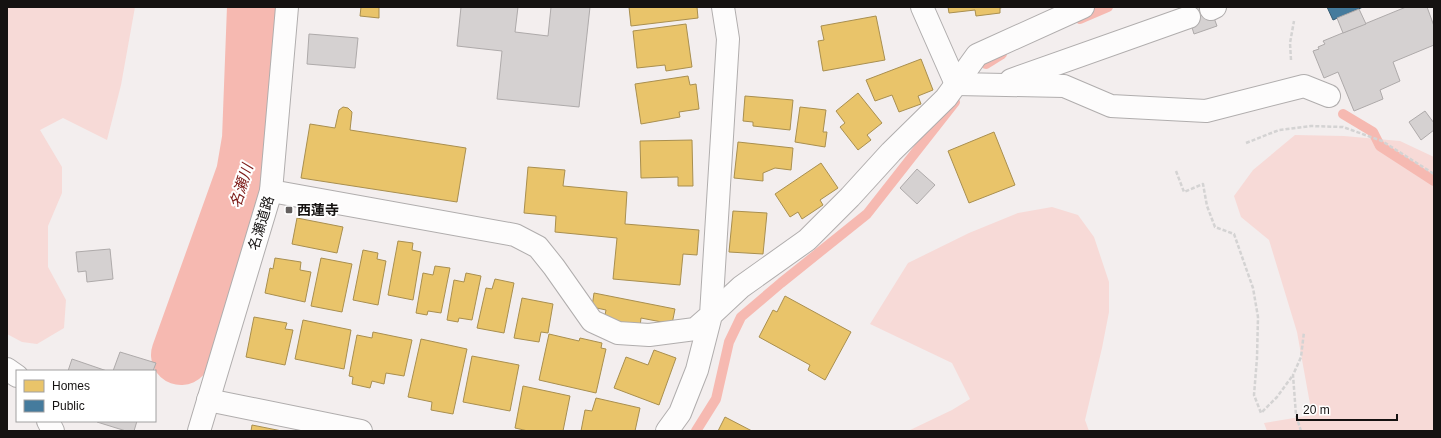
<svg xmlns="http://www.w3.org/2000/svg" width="1441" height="438" viewBox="0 0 1441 438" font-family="Arial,'Noto Sans JP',sans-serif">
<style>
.green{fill:#f7dad7}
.homes{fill:#e9c46a;stroke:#a98f4f}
.public{fill:#457b9d;stroke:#375c73}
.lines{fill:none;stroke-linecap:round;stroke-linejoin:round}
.stream{stroke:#f6b9b1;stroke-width:10}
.river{stroke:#f6b9b1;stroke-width:60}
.building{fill:#d5d1d1;stroke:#aeaaaa}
.minor-casing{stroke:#b0adad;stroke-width:24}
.path{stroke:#d4d3d3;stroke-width:2.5;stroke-dasharray:4 2;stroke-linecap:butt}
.minor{stroke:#fdfcfc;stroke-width:22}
.poi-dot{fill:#635f5e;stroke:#fff;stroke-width:1.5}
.labels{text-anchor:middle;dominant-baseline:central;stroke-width:4;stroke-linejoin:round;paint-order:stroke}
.poi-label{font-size:14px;font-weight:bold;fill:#151211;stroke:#fff;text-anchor:start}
.street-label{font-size:14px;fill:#151211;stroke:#fff}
.water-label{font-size:15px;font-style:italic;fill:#7c1a17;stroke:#fff}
</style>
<rect width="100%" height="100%" fill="#f3eeee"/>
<g class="green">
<polygon points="7,7 135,7 121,85 107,140 63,118 40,130 62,167 62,193 48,226 48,267 66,300 64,328 37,344 22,342 7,334"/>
<polygon points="1295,135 1344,136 1400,141 1434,157 1434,431 1267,431 1264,423 1312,415 1297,332 1269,240 1241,217 1234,196 1253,170"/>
<polygon points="1052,207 1078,215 1094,237 1109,282 1109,312 1102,348 1085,420 1089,431 908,431 952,410 970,399 952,363 870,324 908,263 969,233 1018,213"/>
</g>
<g class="homes">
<polygon points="361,7 379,7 379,18 360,16"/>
<polygon points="629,7 697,7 698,18 631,26"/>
<polygon points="948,7 1004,7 1000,8 1000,13 976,16 975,10 949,13"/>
<polygon points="876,16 885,60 823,71 818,41 824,40 821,26"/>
<polygon points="686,24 692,67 666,71 665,65 637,68 633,31"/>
<polygon points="921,59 933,90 918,96 921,104 899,112 892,95 875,101 866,80"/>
<polygon points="688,76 690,85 696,84 699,109 679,112 680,117 641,124 635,84"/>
<polygon points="858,93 882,123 867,135 871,140 858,150 840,127 845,123 836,111"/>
<polygon points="745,96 793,100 790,130 753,126 753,122 743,121"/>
<polygon points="343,107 348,108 352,112 350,130 466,148 457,202 301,178 310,124 335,128 339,110"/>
<polygon points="800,107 826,110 823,132 827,132 825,147 795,142"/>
<polygon points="994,132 1015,185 969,203 948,151"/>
<polygon points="692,140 693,186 678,186 678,177 641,178 640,141"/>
<polygon points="738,142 793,148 791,170 775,168 763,173 763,181 734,178"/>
<polygon points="821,163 838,188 820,200 823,205 802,219 798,212 790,217 775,194"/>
<polygon points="528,167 565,170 563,186 627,192 625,224 699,230 697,255 683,254 680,285 613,279 617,238 555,232 556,216 524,213"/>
<polygon points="733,211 767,213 763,254 729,252"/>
<polygon points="297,218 343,227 337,253 292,244"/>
<polygon points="398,241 413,243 412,250 421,252 413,300 388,295"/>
<polygon points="363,250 378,253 377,259 386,261 378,305 353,300"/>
<polygon points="275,258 301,262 300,270 311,272 305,302 265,293 270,268 273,269"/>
<polygon points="321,258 352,264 342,312 311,306"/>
<polygon points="435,266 450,268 441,313 428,311 427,315 416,313 423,273 433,275"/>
<polygon points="466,273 481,276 472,320 459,318 458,322 447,320 454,280 464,282"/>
<polygon points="495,279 514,283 504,333 477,328 486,288 492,289"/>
<polygon points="594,293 675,309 672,324 641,318 640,327 604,320 606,310 592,307"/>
<polygon points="785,296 851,332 825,380 808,370 810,365 759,337 773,310 777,312"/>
<polygon points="522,298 553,304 548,333 541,332 539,342 514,338"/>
<polygon points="254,317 287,323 285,329 293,330 285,365 246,357"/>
<polygon points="303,320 351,330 344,369 295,359"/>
<polygon points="373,332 412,340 404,376 386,373 384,384 372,381 370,388 352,384 353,377 349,376 357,335 372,338"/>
<polygon points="549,334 579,341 580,338 602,343 601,348 606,349 596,393 539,380"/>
<polygon points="421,339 467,349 453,414 431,410 432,402 408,397"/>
<polygon points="654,350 676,358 659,405 614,388 626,357 648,365"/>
<polygon points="472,356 519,365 510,411 463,402"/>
<polygon points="523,386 570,396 563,431 528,431 515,428"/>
<polygon points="596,398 640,408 635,431 581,431 585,410 592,411"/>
<polygon points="725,417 752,431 718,431"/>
<polygon points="252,425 282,431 251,431"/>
</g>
<polygon class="public" points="1327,7 1363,7 1333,20"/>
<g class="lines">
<g class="stream">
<polyline points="1080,19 1108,7"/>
<polyline points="986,64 1002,54"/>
<polyline points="1343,114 1373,132 1380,146 1434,181"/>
<polyline points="696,431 716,399 729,342 741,317 781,283 867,214 955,102"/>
</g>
<polyline class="river" points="181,355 246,174 252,139 257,7"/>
</g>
<g class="building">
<polygon points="461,7 518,7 515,32 548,36 551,7 590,7 579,107 497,99 502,51 457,46"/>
<polygon points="1188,7 1210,7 1217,26 1194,34 1186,8"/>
<polygon points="1406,7 1427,7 1434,26 1434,45 1393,62 1400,81 1380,90 1383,99 1354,111 1338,72 1324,78 1313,51 1319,49 1318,47 1325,44 1323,41"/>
<polygon points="1359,9 1366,24 1343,33 1337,18"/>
<polygon points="309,34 358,38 355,68 307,64"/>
<polygon points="1425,111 1434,123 1434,130 1421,140 1409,122"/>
<polygon points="917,169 935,185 917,204 900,188"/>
<polygon points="110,249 113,279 87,282 86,271 78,272 76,252"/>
<polygon points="120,352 156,363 153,371 113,371"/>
<polygon points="72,359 107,371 68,371"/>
<polygon points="97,421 137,421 134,431 126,431 97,422"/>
</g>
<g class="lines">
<g class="minor-casing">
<g id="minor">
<polyline points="922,7 956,84 1064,86 1111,106 1206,111 1304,86 1329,96"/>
<polyline points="1211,9 1215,7"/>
<polyline points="1011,80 1189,17"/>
<polyline points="271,191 515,235 538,247 554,267 592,321 618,333 649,335 695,329 711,315 728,39 723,7"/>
<polyline points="7,369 17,376"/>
<polyline points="208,400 361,431"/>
<polyline points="48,421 53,431"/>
<polyline points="199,431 271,191 287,7"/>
<polyline points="667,431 680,413 697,370 711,315 741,287 807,240 850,197 891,152 946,98 977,55 1083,7"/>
</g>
</g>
<g class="path">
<polyline points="1291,60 1290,43 1294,21"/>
<polyline points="1246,143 1279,130 1311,126 1343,127 1382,141 1434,174"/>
<polyline points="1176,171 1184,192 1203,184 1207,206 1215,227 1234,234 1253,288 1258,317 1257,358 1254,395 1261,413 1277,397 1293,375"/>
<polyline points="1301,431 1296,415 1293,375 1301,357 1304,332"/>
</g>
<use href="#minor" class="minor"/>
</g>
<rect class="poi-dot" x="285" y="206" width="8" height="8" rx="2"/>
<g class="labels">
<g class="poi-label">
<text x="297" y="210">西蓮寺</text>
</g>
<g class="street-label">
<text transform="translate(261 223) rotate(-73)">名瀬道路</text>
</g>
<g class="water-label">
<text transform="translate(241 186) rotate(-73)">名瀬川</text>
</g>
</g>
<rect width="1441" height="438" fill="none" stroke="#151211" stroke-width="16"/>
<rect x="16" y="370" width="140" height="52" fill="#ffffff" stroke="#a1a0a0"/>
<rect x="24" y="380" width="20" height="12" fill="#e9c46a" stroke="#a1a0a0"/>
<text x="52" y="390" font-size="12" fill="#151211">Homes</text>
<rect x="24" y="400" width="20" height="12" fill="#457b9d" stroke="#a1a0a0"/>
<text x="52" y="410" font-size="12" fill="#151211">Public</text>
<path d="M1297 414v6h100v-6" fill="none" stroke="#151211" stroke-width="2"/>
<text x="1303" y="414" font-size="12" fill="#151211" stroke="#ffffff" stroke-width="3" paint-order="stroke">20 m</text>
</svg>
